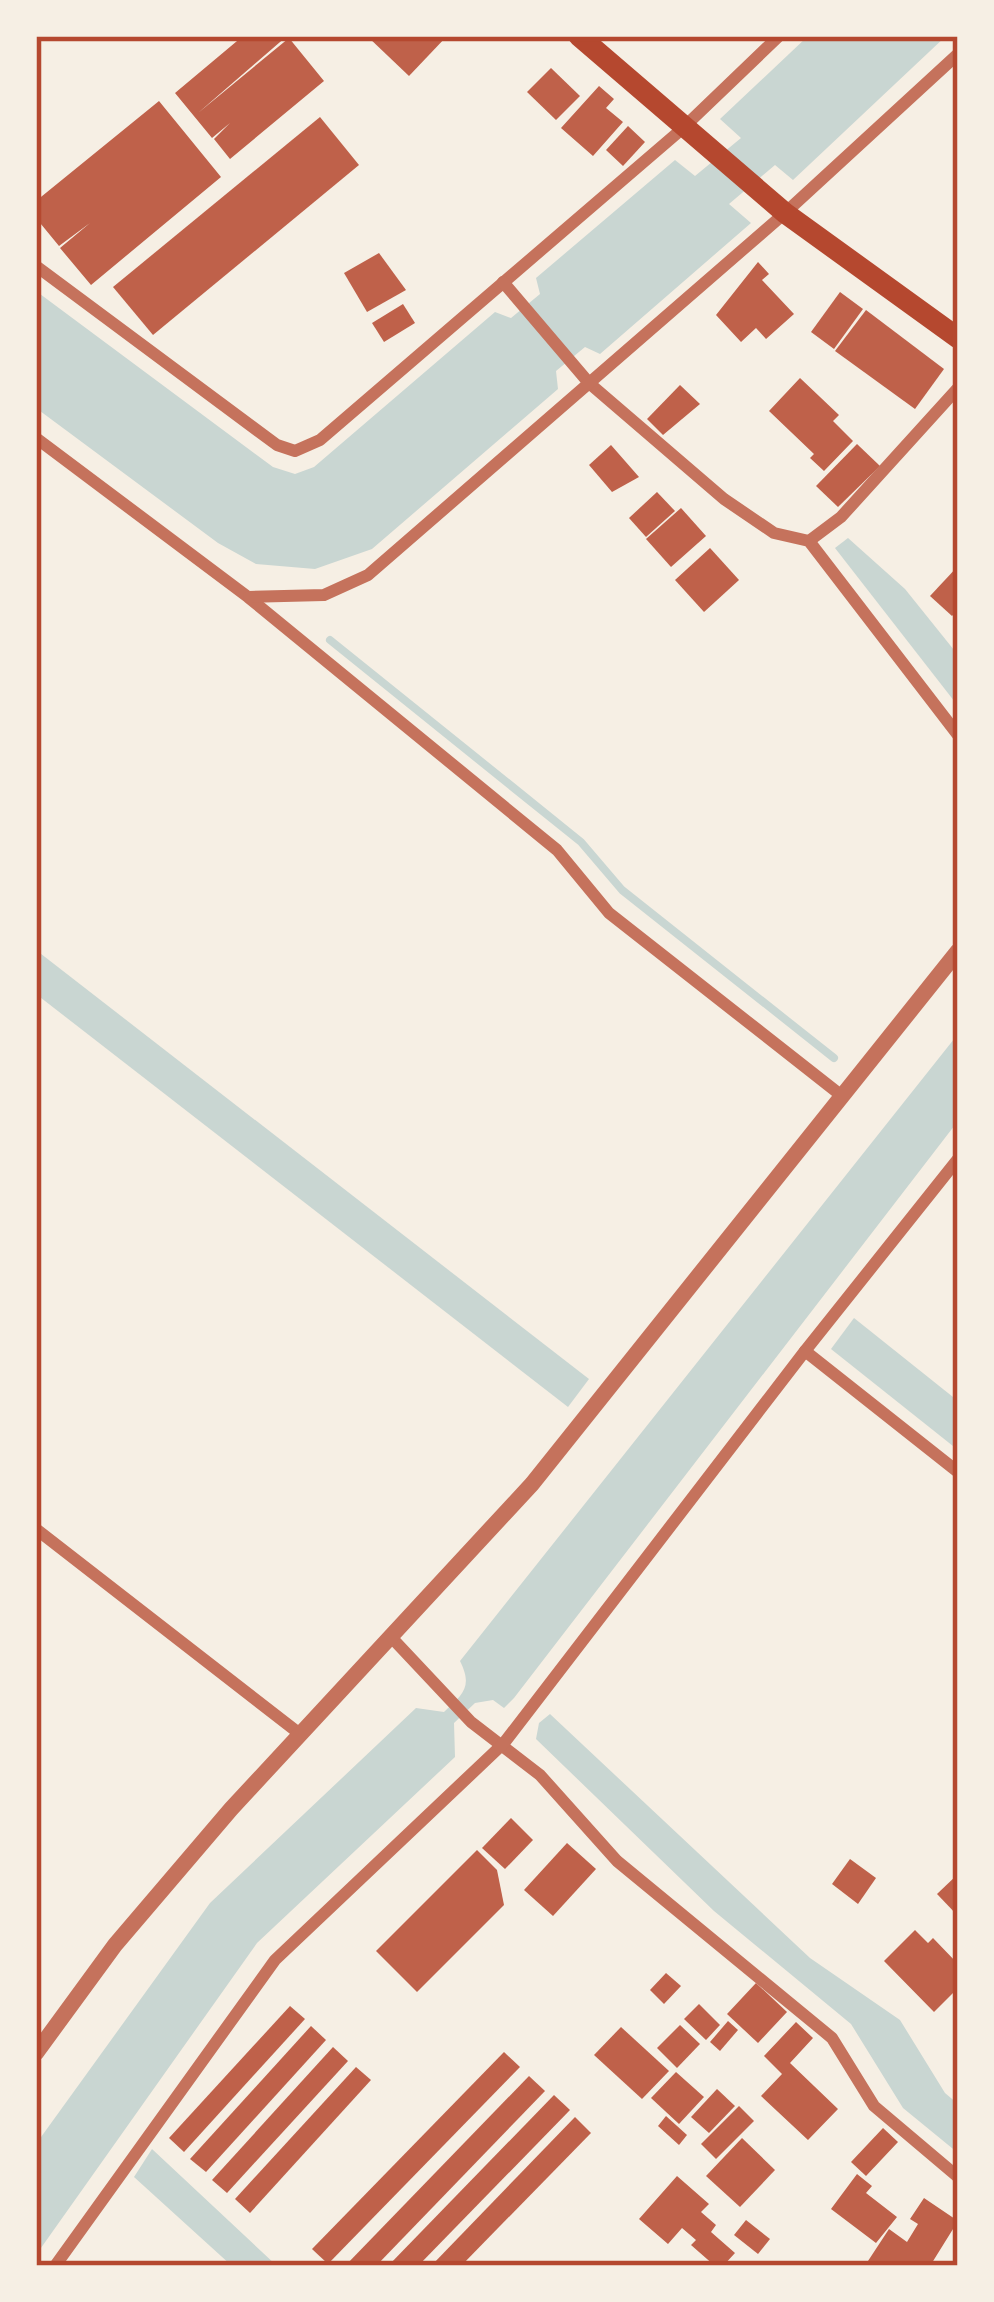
<svg xmlns="http://www.w3.org/2000/svg" width="994" height="2302" viewBox="0 0 994 2302" font-family="'Nunito Sans',sans-serif">
<style>
.water{fill:#c9d6d2}
.lines{fill:none;stroke-linecap:round;stroke-linejoin:round}
.stream{stroke:#c9d6d2;stroke-width:8}
.building{fill:#bf614a}
.minor{stroke:#c5725c;stroke-width:12}
.tertiary{stroke:#c5725c;stroke-width:16}
.primary{stroke:#b5482f;stroke-width:21}
.neatline{fill:none;stroke:#b5482f;stroke-width:4.5}
</style>
<rect width="100%" height="100%" fill="#f6efe4"/>
<g class="water">
<polygon points="808,36 946,36 793,180 775,165 729,204 751,223 600,354 585,347 556,371 558,389 372,549 315,569 256,564 218,543 36,408 36,291 273,467 295,474 314,467 495,312 511,318 540,294 536,278 675,160 695,176 741,138 720,119"/>
<polygon points="848,538 905,589 958,655 958,706 835,548"/>
<polygon points="36,950 589,1379 568,1407 36,994"/>
<path d="M958,1034V1121L514,1698L504,1708L493,1700L475,1703L454,1723L455,1757L257,1943L36,2255V2144L210,1903L416,1708L444,1712C463,1694 473,1687 460,1661Z"/>
<polygon points="854,1318 958,1401 958,1450 831,1349"/>
<polygon points="550,1714 810,1958 900,2020 945,2093 958,2104 958,2153 903,2108 851,2024 714,1911 536,1739 539,1723"/>
<polygon points="152,2149 277,2266 278,2266 232,2266 134,2177"/>
</g>
<g class="lines">
<polyline class="stream" points="330,640 581,842 622,890 834,1058"/>
</g>
<g class="building">
<polygon points="243,36 287,36 198,113 289,38 324,81 230,159 214,139 230,123 212,138 175,93"/>
<polygon points="367,36 447,36 409,76"/>
<polygon points="551,68 580,96 556,120 527,92"/>
<polygon points="599,86 614,99 606,108 623,122 593,156 561,128"/>
<polygon points="159,101 221,177 91,285 60,248 90,223 59,246 36,218 36,201"/>
<polygon points="320,117 359,165 153,335 113,287"/>
<polygon points="628,126 645,142 623,166 606,150"/>
<polygon points="379,253 406,290 367,312 344,273"/>
<polygon points="758,262 769,274 762,280 794,314 766,339 756,328 741,342 716,315"/>
<polygon points="840,292 863,309 834,349 811,332"/>
<polygon points="403,304 415,323 384,342 372,323"/>
<polygon points="866,310 944,369 915,409 835,351"/>
<polygon points="800,378 839,415 833,421 853,441 824,471 810,458 814,454 769,411"/>
<polygon points="680,385 700,404 663,435 647,419"/>
<polygon points="857,444 880,466 838,507 816,486"/>
<polygon points="611,445 639,477 612,492 589,465"/>
<polygon points="657,492 675,511 646,537 629,518"/>
<polygon points="681,508 706,536 671,567 646,539"/>
<polygon points="710,548 739,580 704,612 675,580"/>
<polygon points="958,566 958,610 952,616 930,596"/>
<polygon points="511,1818 533,1840 505,1869 482,1848"/>
<polygon points="567,1843 596,1869 553,1916 524,1890"/>
<polygon points="477,1850 497,1870 504,1905 417,1992 376,1951"/>
<polygon points="850,1859 876,1878 858,1904 832,1884"/>
<polygon points="958,1874 958,1916 937,1894"/>
<polygon points="915,1930 928,1943 933,1938 958,1964 958,1988 934,2012 884,1961"/>
<polygon points="666,1973 681,1986 664,2004 650,1990"/>
<polygon points="756,1983 787,2012 758,2043 727,2014"/>
<polygon points="699,2004 720,2025 706,2040 684,2019"/>
<polygon points="290,2006 305,2019 184,2152 169,2138"/>
<polygon points="728,2021 738,2030 720,2051 710,2042"/>
<polygon points="796,2022 813,2038 790,2063 838,2109 808,2140 761,2096 782,2074 764,2056"/>
<polygon points="680,2025 700,2044 677,2068 657,2048"/>
<polygon points="311,2026 326,2040 206,2172 190,2159"/>
<polygon points="621,2027 669,2071 642,2099 594,2055"/>
<polygon points="333,2047 348,2061 227,2193 212,2180"/>
<polygon points="504,2052 520,2067 328,2264 312,2249"/>
<polygon points="356,2067 371,2080 250,2213 235,2199"/>
<polygon points="676,2072 704,2097 679,2124 651,2098"/>
<polygon points="529,2076 545,2091 376,2266 345,2266"/>
<polygon points="717,2089 735,2106 709,2133 691,2117"/>
<polygon points="554,2095 570,2110 418,2266 388,2266"/>
<polygon points="739,2106 754,2121 716,2159 701,2144"/>
<polygon points="666,2116 687,2135 679,2145 658,2126"/>
<polygon points="575,2117 591,2133 461,2266 431,2266"/>
<polygon points="883,2128 898,2142 866,2176 851,2162"/>
<polygon points="742,2138 775,2170 740,2207 706,2176"/>
<polygon points="857,2174 872,2186 866,2193 897,2217 876,2243 831,2209"/>
<polygon points="677,2176 709,2204 701,2212 716,2225 711,2232 735,2253 723,2266 715,2266 691,2245 696,2240 682,2228 668,2244 639,2219"/>
<polygon points="924,2198 958,2221 930,2266 876,2266 868,2261 889,2229 907,2242 918,2224 910,2219"/>
<polygon points="746,2220 770,2239 758,2254 734,2235"/>
</g>
<g class="lines">
<g class="minor">
<polyline points="36,266 277,445 295,451 320,440 682,129 779,36"/>
<polyline points="503,282 589,383 724,499 774,533 809,541 958,735"/>
<polyline points="36,438 248,597 557,850 609,913 842,1096"/>
<polyline points="809,541 841,517 958,388"/>
<polyline points="249,597 324,595 368,575 785,213 958,54"/>
<polyline points="805,1351 958,1159"/>
<polyline points="36,1529 300,1734"/>
<polyline points="392,1638 471,1722 540,1775 617,1861 832,2038 874,2106 958,2177"/>
<polyline points="55,2266 275,1960 504,1743 805,1351 958,1472"/>
</g>
<polyline class="tertiary" points="36,2053 115,1945 231,1809 532,1484 958,951"/>
<polyline class="primary" points="579,36 785,213 958,338"/>
</g>
<rect width="994" height="2302" fill="none" stroke="#f6efe4" stroke-width="78"/>
<rect x="39" y="39" width="916" height="2224" class="neatline"/>
</svg>
